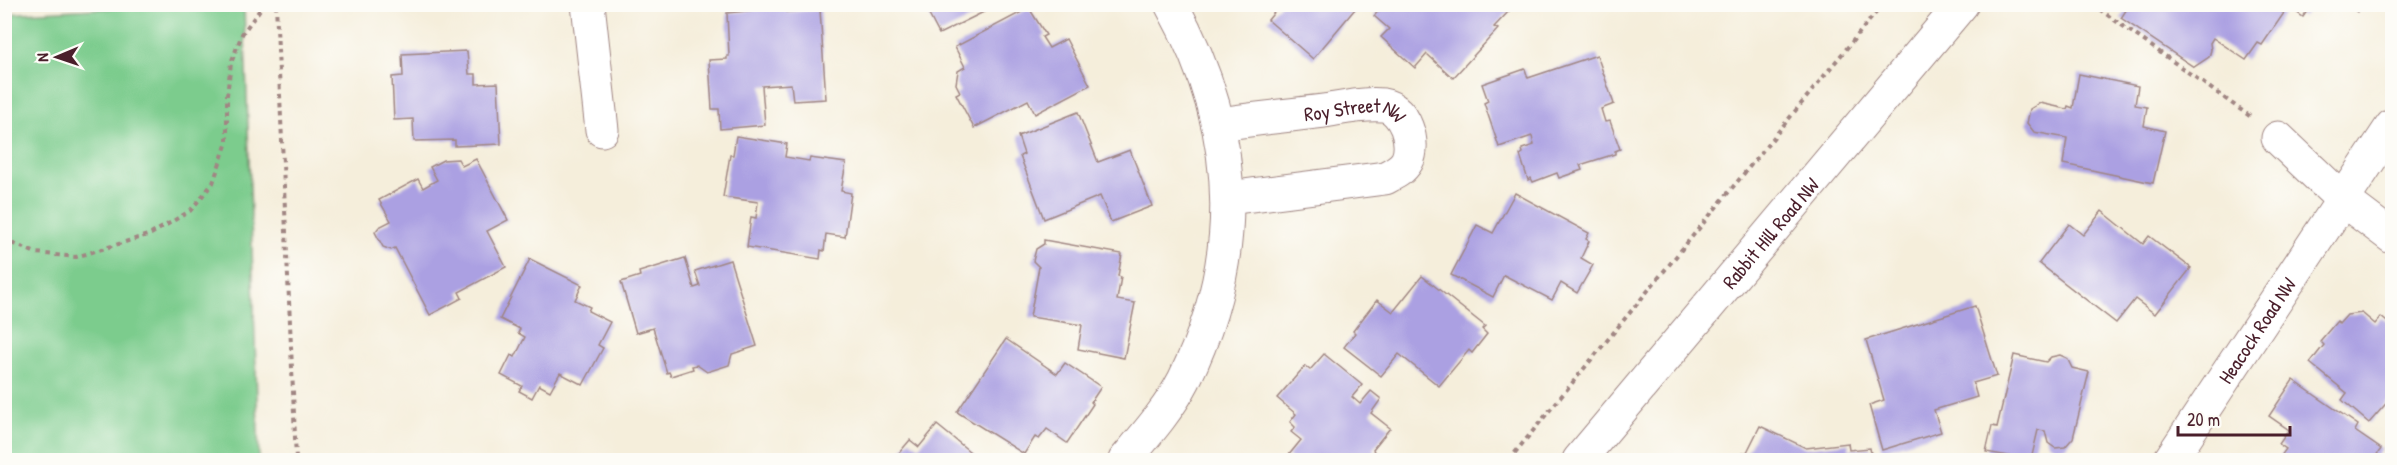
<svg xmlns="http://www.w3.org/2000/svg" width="2397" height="465" viewBox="0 0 2397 465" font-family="'Patrick Hand',sans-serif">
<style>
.green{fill:#7bcc8d;stroke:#62765c;stroke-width:1.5}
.building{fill:#aba0e2}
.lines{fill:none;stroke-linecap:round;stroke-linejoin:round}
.minor-casing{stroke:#a08683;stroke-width:35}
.path{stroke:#a08683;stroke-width:4;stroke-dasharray:4.5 4.5;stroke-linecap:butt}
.minor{stroke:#fff;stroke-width:33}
.labels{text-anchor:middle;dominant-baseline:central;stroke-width:4.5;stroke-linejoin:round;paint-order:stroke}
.street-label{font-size:20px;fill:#4a1f2b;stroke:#fdfcf7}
</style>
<rect width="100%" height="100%" fill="#fdfcf7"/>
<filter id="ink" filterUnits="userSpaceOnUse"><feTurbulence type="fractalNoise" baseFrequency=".0167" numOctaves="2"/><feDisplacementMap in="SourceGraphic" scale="12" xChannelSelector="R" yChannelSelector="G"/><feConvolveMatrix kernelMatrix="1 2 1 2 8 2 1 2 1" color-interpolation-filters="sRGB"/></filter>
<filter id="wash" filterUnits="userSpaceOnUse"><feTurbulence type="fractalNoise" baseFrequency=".008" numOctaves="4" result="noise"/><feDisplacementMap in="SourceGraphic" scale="24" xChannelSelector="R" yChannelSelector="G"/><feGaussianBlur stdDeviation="1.35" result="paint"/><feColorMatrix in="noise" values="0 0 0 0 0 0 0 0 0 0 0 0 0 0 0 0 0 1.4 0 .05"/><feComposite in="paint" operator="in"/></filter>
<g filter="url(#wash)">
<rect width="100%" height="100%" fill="#f5eedb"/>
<polygon class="green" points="168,5 244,5 259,460 5,460 5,14"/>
<g id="blocks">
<g class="building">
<polygon points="928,4 1000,4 939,34 926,9 929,7"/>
<polygon points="1281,4 1350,4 1355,9 1313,59 1268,20"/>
<polygon points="1385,4 1504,4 1510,10 1494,27 1498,29 1453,78 1427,54 1415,68 1381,37 1389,29 1374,16"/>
<polygon points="2130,4 2270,4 2284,13 2262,45 2258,43 2246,60 2213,38 2210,43 2211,50 2209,57 2194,67 2121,18"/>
<polygon points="2285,4 2312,4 2303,17"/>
<polygon points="2346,4 2362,4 2357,12"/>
<polygon points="786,7 786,12 820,10 826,99 793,101 791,84 762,86 765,125 720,129 719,109 712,109 709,60 727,59 727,56 729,56 727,13"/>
<polygon points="1029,8 1046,35 1042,37 1049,48 1066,39 1090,85 1035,114 1028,100 974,128 956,94 960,92 956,84 958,71 965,67 955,47"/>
<polygon points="467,51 469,74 476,74 476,84 498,83 501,144 455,146 455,140 414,141 413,119 394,120 392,77 403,76 402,54"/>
<polygon points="1597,55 1614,104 1601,109 1605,122 1610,121 1620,149 1615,151 1615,154 1580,165 1582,170 1559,178 1557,173 1533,182 1531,178 1528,180 1520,155 1523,153 1522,149 1534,145 1532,136 1499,147 1484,103 1488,101 1482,84 1525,69 1528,78"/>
<polygon points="2079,74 2138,86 2135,105 2147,107 2144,126 2165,131 2153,183 2063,164 2067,138 2034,132 2027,123 2030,109 2040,103 2067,109 2068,106 2073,108"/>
<polygon points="1078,112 1098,162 1130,150 1152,206 1111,222 1100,196 1044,219 1020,156 1024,154 1018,136"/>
<polygon points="736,136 787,144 785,157 809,161 810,158 846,163 841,191 851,193 845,237 826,234 824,251 821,250 820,259 747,247 751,217 756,218 758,202 723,197 730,155 733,155"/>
<polygon points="458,159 462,166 476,159 508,220 487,231 506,267 459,292 462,298 430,315 395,248 391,250 383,247 375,232 379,227 391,221 379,200 418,179 423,188 437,180 430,167 443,160"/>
<polygon points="1515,193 1589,233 1586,239 1589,241 1581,258 1593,265 1577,293 1561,283 1552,300 1504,275 1493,297 1451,275 1477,225 1493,233"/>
<polygon points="2102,211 2143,244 2149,236 2191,268 2155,314 2135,299 2116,323 2039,263 2069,224 2083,235"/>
<polygon points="1044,240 1122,254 1118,276 1121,277 1117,300 1135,303 1124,358 1078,349 1082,325 1030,317 1039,267 1033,261 1036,249 1044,244"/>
<polygon points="685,258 694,288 700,286 695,271 730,260 757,346 732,354 729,365 707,372 697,365 692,366 693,369 671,376 669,372 667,373 653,328 636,333 621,282 640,276 639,272"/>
<polygon points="530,259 582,285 575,300 590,307 588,311 610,322 598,345 603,348 583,385 560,373 550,391 539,385 532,398 519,391 522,386 501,375 511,355 515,357 525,337 518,333 520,329 500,319"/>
<polygon points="1422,276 1485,326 1482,329 1487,334 1472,353 1469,350 1439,386 1399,354 1381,376 1344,347 1355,333 1353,331 1377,300 1393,312"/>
<polygon points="1975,306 1997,376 1973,383 1977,397 1934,410 1941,432 1882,450 1869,405 1884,400 1866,340"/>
<polygon points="2362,313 2375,324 2381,317 2392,326 2392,400 2391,398 2369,423 2342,400 2347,393 2310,363 2324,345 2320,341 2337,321 2339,324 2347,315"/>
<polygon points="1006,339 1057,374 1065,363 1101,387 1091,402 1093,404 1067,443 1047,429 1039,439 1035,437 1024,454 957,412"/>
<polygon points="1324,354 1362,385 1352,397 1360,404 1371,391 1381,399 1371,413 1390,428 1373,449 1377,460 1293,460 1288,456 1301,440 1291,432 1295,427 1290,422 1296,414 1277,398 1305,366 1310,370"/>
<polygon points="2014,355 2046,362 2051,357 2060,355 2067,358 2072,368 2089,372 2073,438 2065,447 2055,448 2048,443 2045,431 2038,430 2031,460 1986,452 1992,426 1997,427"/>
<polygon points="2293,380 2358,425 2355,431 2381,449 2373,460 2278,460 2286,449 2279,444 2289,430 2269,416"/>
<polygon points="937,425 980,460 893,460 910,440 919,447"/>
<polygon points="1760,426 1806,448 1848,443 1849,450 1870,448 1872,460 1724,460 1747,452"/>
</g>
</g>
</g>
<g filter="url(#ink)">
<use href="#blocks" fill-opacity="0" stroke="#a08683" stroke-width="1.5"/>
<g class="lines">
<g class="minor-casing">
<g id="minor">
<polyline points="588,4 602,130"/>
<path id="s1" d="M1219,124C1254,119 1289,115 1324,111C1343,108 1364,103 1383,105C1405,108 1416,144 1407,161C1402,170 1393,174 1385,178L1228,198"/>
<polyline points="2278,138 2343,200 2392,237"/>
<path d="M1125,460C1146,435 1169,409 1184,380C1247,252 1239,127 1171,4"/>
<path id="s2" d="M1579,460L1962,4"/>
<path id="s3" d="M2170,460L2392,126"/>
</g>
</g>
<g class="path">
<polyline points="276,4 296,460"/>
<polyline points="2092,4 2251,117"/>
<polyline points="4,240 36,253 76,257 151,234 190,211 213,183 227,142 227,95 231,63 242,34 264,4"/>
<polyline points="1509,460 1883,4"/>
</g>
<use href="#minor" class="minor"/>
</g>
</g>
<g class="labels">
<g class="street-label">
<text stroke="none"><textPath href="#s1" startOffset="138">Roy Street NW</textPath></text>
<text stroke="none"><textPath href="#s2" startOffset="297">Rabbit Hill Road NW</textPath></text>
<text stroke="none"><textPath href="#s3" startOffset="156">Heacock Road NW</textPath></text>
</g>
</g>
<rect width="2397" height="465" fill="none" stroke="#fdfcf7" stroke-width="24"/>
<g transform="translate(57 57) rotate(268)" stroke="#fdfcf7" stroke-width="4.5" paint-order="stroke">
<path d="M0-4.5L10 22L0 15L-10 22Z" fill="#4a1f2b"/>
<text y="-9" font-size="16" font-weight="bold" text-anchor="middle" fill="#4a1f2b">N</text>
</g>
<path d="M2178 426v9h112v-9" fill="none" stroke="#4a1f2b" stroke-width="3"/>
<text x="2187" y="426" font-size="18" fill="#4a1f2b" stroke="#fdfcf7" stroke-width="4.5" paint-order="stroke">20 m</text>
</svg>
